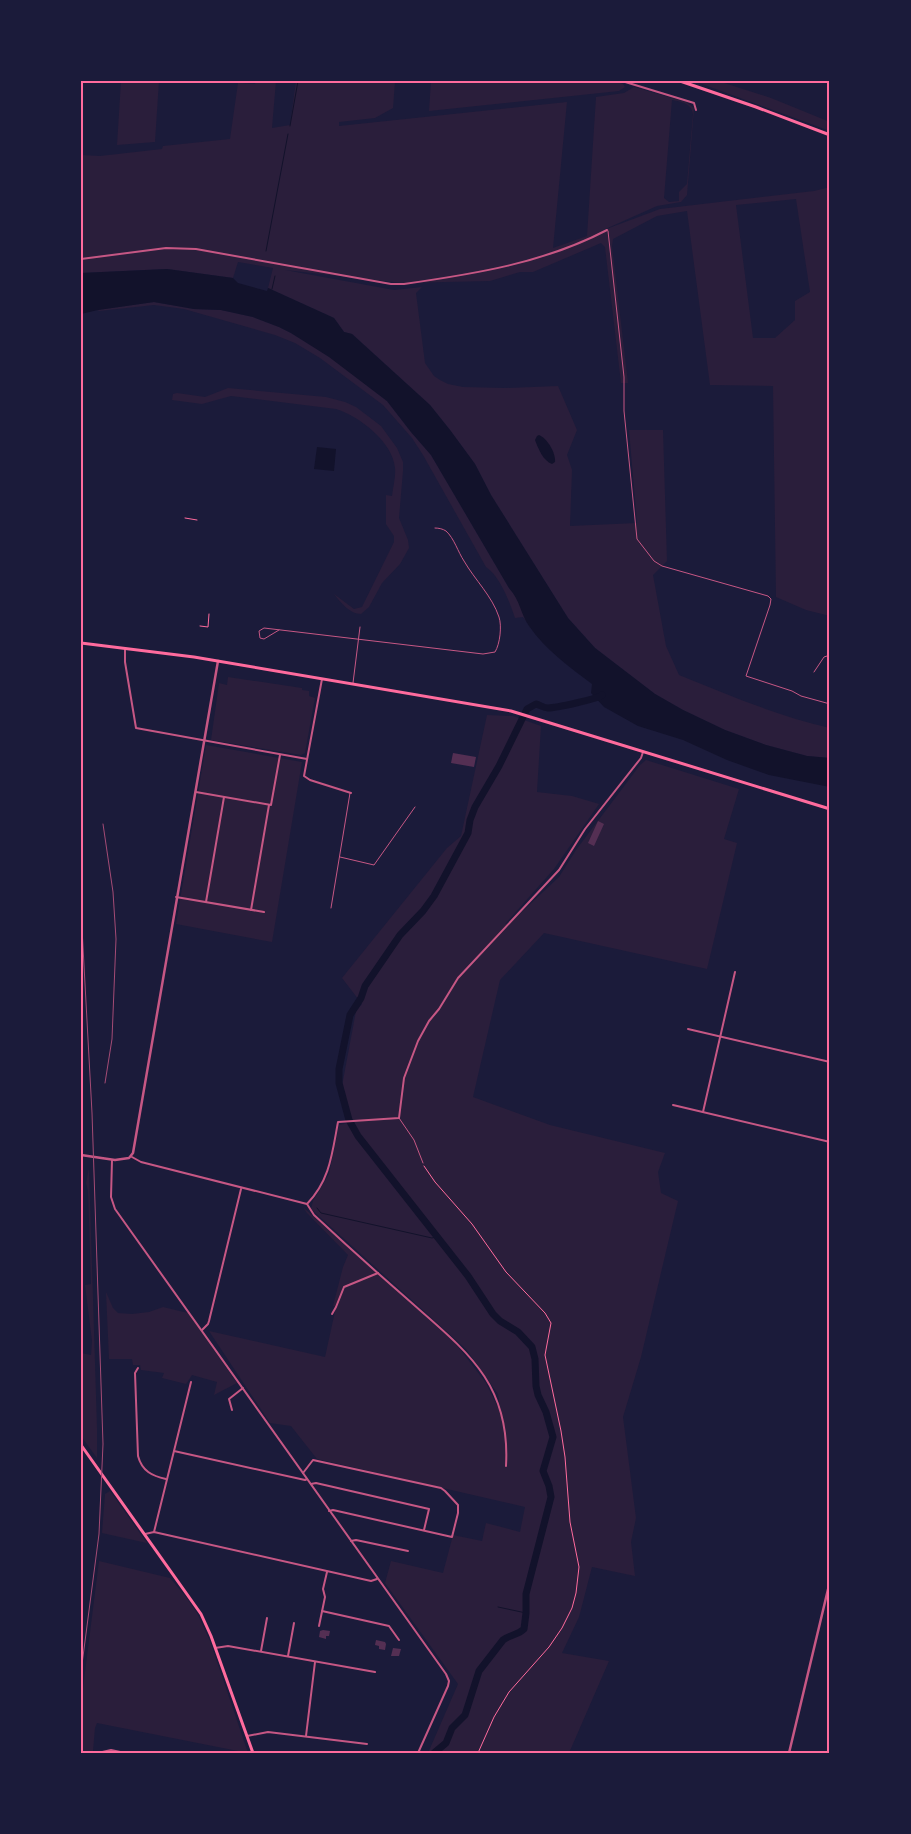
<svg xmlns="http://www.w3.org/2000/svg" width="911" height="1834" viewBox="0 0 911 1834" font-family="'Sofia Sans Condensed',sans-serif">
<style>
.green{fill:#2a1e3b;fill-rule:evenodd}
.water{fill:#12122b}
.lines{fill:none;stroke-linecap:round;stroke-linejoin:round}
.stream{stroke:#12122b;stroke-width:1}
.river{stroke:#12122b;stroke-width:7}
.building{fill:#542f53}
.path{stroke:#ff6b9d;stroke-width:1}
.service{stroke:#c65784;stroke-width:1}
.minor{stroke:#c65784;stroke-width:2}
.tertiary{stroke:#c65784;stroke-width:2.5}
.secondary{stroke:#ff6b9d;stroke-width:3}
.primary{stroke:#ff6b9d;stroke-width:3}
.rail{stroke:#a44b75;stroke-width:1}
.neatline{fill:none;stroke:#ff6b9d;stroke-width:2}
</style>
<rect width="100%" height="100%" fill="#1b1b3a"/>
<g class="green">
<polygon points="121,81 159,81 155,142 117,145"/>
<path d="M256,81H276L272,128L290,125L296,81H395L393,108L375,118L339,122V126L567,102L553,248L587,236L596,97L624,93L634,87L686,102L694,108L687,195L681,202L657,206L601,231L660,209L814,191L830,187V616L806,610L776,597L773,386L710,385L687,211L657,216L613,239L612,246L628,383H621L605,247L601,243L533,272H520L490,281L402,283L285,270L394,290L422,287L416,293L425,363L434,376L440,380L448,384L463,387L505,388L558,386L577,430L567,455L572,470L570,526L637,523L629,430H663L667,561L653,575L666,646L679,675C728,695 778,716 830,728V758L807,756L766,745L725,730L683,710L655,694L595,648L568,618L491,495L475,464L450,430L430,405L352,334L344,332L334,318L268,288L273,268L238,262L233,278L167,269L81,273V155L100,156L162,149L163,146L230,139L238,83L255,84ZM672,100C682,102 691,103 693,114L687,184L679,192V201L669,202L664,198ZM796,199L810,292L795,301V320L775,338H753L736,205Z"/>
<polygon points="431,81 615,81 623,84 625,87 619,91 429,111"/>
<polygon points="694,81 718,81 771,98 830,122 830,131"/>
<path d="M154,302L194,309L221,310L253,317L279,327L291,333L330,357L387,401L411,432L431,455L509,588L517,598L529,625L523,617L515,618C510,603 500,576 486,567L423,455L412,438L383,405L320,358L295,343L275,335L184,309L154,305L99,311L98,310Z"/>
<path d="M228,388L326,397L345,402L356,407L381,426L397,448L403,462V471L399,518L408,540L409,548L400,564L382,583L369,607L361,614C350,614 341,603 334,594L354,609L362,607L394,542V536L386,524V495L392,496C393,487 396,476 395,468C393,442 359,416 336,409L231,396L202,404L172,400L173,394L177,393L205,397Z"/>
<polygon points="228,677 302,688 302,690 309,691 309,696 315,698 305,753 301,755 211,740 219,683 227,685"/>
<polygon points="487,715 513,716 541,726 537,792 572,796 599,804 554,869 505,924 510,923 559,877 576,850 640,765 646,760 739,789 724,839 737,843 707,969 544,933 500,980 473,1097 550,1125 665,1153 658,1172 661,1193 678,1201 641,1357 623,1417 636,1518 631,1542 635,1576 592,1567 579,1617 562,1653 609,1661 569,1753 428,1753 458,1684 385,1583 391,1561 443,1573 453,1535 482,1541 486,1523 520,1532 525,1507 317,1459 291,1426 270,1423 209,1331 325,1357 336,1307 333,1306 343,1267 348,1255 307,1213 303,1207 456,1344 486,1383 501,1414 498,1394 466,1349 311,1209 313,1201 329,1174 339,1125 348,1123 342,1086 356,1011 362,1004 342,978 447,848 461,836"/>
<polygon points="206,745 302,762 272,942 176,924"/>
<polygon points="89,1168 97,1428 97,1458 81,1436 81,1353 91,1355 92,1341 85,1285 91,1284 88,1191 86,1183"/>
<polygon points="106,1292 113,1308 118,1313 132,1314 149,1312 163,1307 188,1313 237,1383 214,1395 217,1382 192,1375 186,1384 162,1378 164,1373 141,1370 140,1365 133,1365 132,1359 109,1359"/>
<polygon points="110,1491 147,1543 102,1533 105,1494"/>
<polygon points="99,1561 170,1578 186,1597 197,1613 210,1641 248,1753 97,1723 95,1728 93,1751 96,1752 81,1753 81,1704"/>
</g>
<g class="water">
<path d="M167,269L233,278L238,283L267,291L268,288L334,318L344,332L352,334L430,405L450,430L475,464L491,495L568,618L595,648L655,694L683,710L725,730L766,745L807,756L830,758V787L769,775L727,760L683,740L638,726L604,707L591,693L592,684C569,667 545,649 529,626C520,613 521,602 509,588L431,455L411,432L387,401L329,357L291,333L279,327L253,317L221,310L194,309L154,302L98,310L81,314V273Z"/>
<path d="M539,435C547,438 556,453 555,462L552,464C543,461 538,448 535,440L537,436Z"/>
<polygon points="317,447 336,449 334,471 314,469"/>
</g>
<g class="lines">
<g class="stream">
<polyline points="290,126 298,81"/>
<polyline points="266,251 288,134"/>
<polyline points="272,289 275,276"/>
<polyline points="317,1208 321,1213 432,1238 436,1237"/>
<polyline points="498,1607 526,1613"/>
</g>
<path class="river" d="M434,1753L446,1743L452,1728L465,1715L479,1671L503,1640C509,1635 518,1635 524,1629L526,1613V1594L551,1497L549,1486L543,1471L553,1437L546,1412L538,1395L536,1386L535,1359L532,1347L518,1332L500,1321L493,1314L468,1276L358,1136L349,1120L339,1083V1069L350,1015L361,998L365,986L400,935L423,911L434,896L468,833L470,820L475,807L499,766L527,709L536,704C540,705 544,708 548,708C555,708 598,699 602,695"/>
</g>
<g class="building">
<polygon points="453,753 476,757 474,767 451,763"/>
<polygon points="598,821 604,824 594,846 588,843"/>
<polygon points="323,1630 330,1631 329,1636 326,1636 326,1639 319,1637 320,1631"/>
<polygon points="376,1640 385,1642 386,1644 385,1650 379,1649 379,1646 375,1645"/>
<polygon points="393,1648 401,1649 399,1656 391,1656"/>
</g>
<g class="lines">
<g class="path">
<polyline points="185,518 197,520"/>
<polyline points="200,626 208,627 209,614"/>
<polyline points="424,1166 435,1182 472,1224 506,1272 545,1313 551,1323 545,1355 561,1431 565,1457 570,1522 579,1567 576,1593 572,1608 562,1628 549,1647 509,1692 494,1717 478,1753"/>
</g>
<g class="service">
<polyline points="608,231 624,377 624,411 637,539 654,561 662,566 768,596 771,599 770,605 746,676 792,691 801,696 830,704"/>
<path d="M279,630L264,639L260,638L259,631L264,628L483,654L495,652C500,644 502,626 499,617C492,596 475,580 464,561C458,552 454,538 446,531C443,529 439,528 435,528"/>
<polyline points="814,672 824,657 830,655"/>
<polyline points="353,683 360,627"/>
<polyline points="340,857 374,865 415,807"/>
<polyline points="331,908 350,793"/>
<polyline points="399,1118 414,1140 423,1163"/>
</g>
<g class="minor">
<polyline points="622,81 694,103 696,110"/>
<path d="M81,259L166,248L196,249L391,284H404C474,274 544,263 607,230"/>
<polyline points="125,648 125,662 136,728 307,759"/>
<polyline points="322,679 304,776 310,780 351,793"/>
<polyline points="196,792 271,805 280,755"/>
<polyline points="176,897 264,912"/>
<polyline points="206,902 224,797"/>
<polyline points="251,910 269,805"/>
<polyline points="688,1029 830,1062"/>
<polyline points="673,1105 830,1142"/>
<polyline points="703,1112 735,972"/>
<path d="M132,1157L141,1162L307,1204C330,1180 332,1154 338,1122L399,1118L404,1078L418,1041L429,1021L439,1009L458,978L559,870L585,829L641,758L643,752"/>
<polyline points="112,1160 111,1197 115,1209 446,1674 449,1681 448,1686 418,1753"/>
<path d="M307,1204L314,1215C344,1243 374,1270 405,1297C462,1348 511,1380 506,1466"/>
<polyline points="332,1314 336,1307 344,1287 378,1273"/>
<polyline points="202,1330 208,1324 209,1321 241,1189"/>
<path d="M138,1368L135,1373L138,1456C142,1471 152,1476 166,1479"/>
<polyline points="232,1410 229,1399 243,1388"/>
<polyline points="174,1451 305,1480 307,1479"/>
<polyline points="303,1473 313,1460 441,1488 445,1491 458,1505 458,1513 452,1537 333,1510 329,1511"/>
<polyline points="311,1484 316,1483 429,1509 424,1530"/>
<polyline points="154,1532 191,1382"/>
<polyline points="145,1534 154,1532 371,1581 377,1579"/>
<polyline points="351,1541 356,1540 408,1551"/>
<polyline points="322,1611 389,1626 399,1640"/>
<polyline points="319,1626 325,1597 323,1589 327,1572"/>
<polyline points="215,1648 228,1646 375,1672"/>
<polyline points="261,1651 267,1618"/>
<polyline points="288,1656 294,1623"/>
<polyline points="247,1736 268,1732 367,1744"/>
<polyline points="306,1736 315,1662"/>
<polyline points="98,1753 111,1750 125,1753"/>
</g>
<g class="tertiary">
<polyline points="81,1155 115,1160 129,1158 133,1153 218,661"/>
<polyline points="789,1753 830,1581"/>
</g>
<g class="secondary">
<polyline points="81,643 194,657 511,711 830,809"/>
<polyline points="81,1445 201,1614 211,1636 253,1753"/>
</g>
<polyline class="primary" points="680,81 756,107 830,135"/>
<g class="rail">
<polyline points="103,824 113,892 116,939 112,1039 105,1083"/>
<polyline points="81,910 92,1113 103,1444 99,1534 81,1672"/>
</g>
</g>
<rect width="911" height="1834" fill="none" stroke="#1b1b3a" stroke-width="165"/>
<rect x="82" y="82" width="746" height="1670" class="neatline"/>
</svg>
